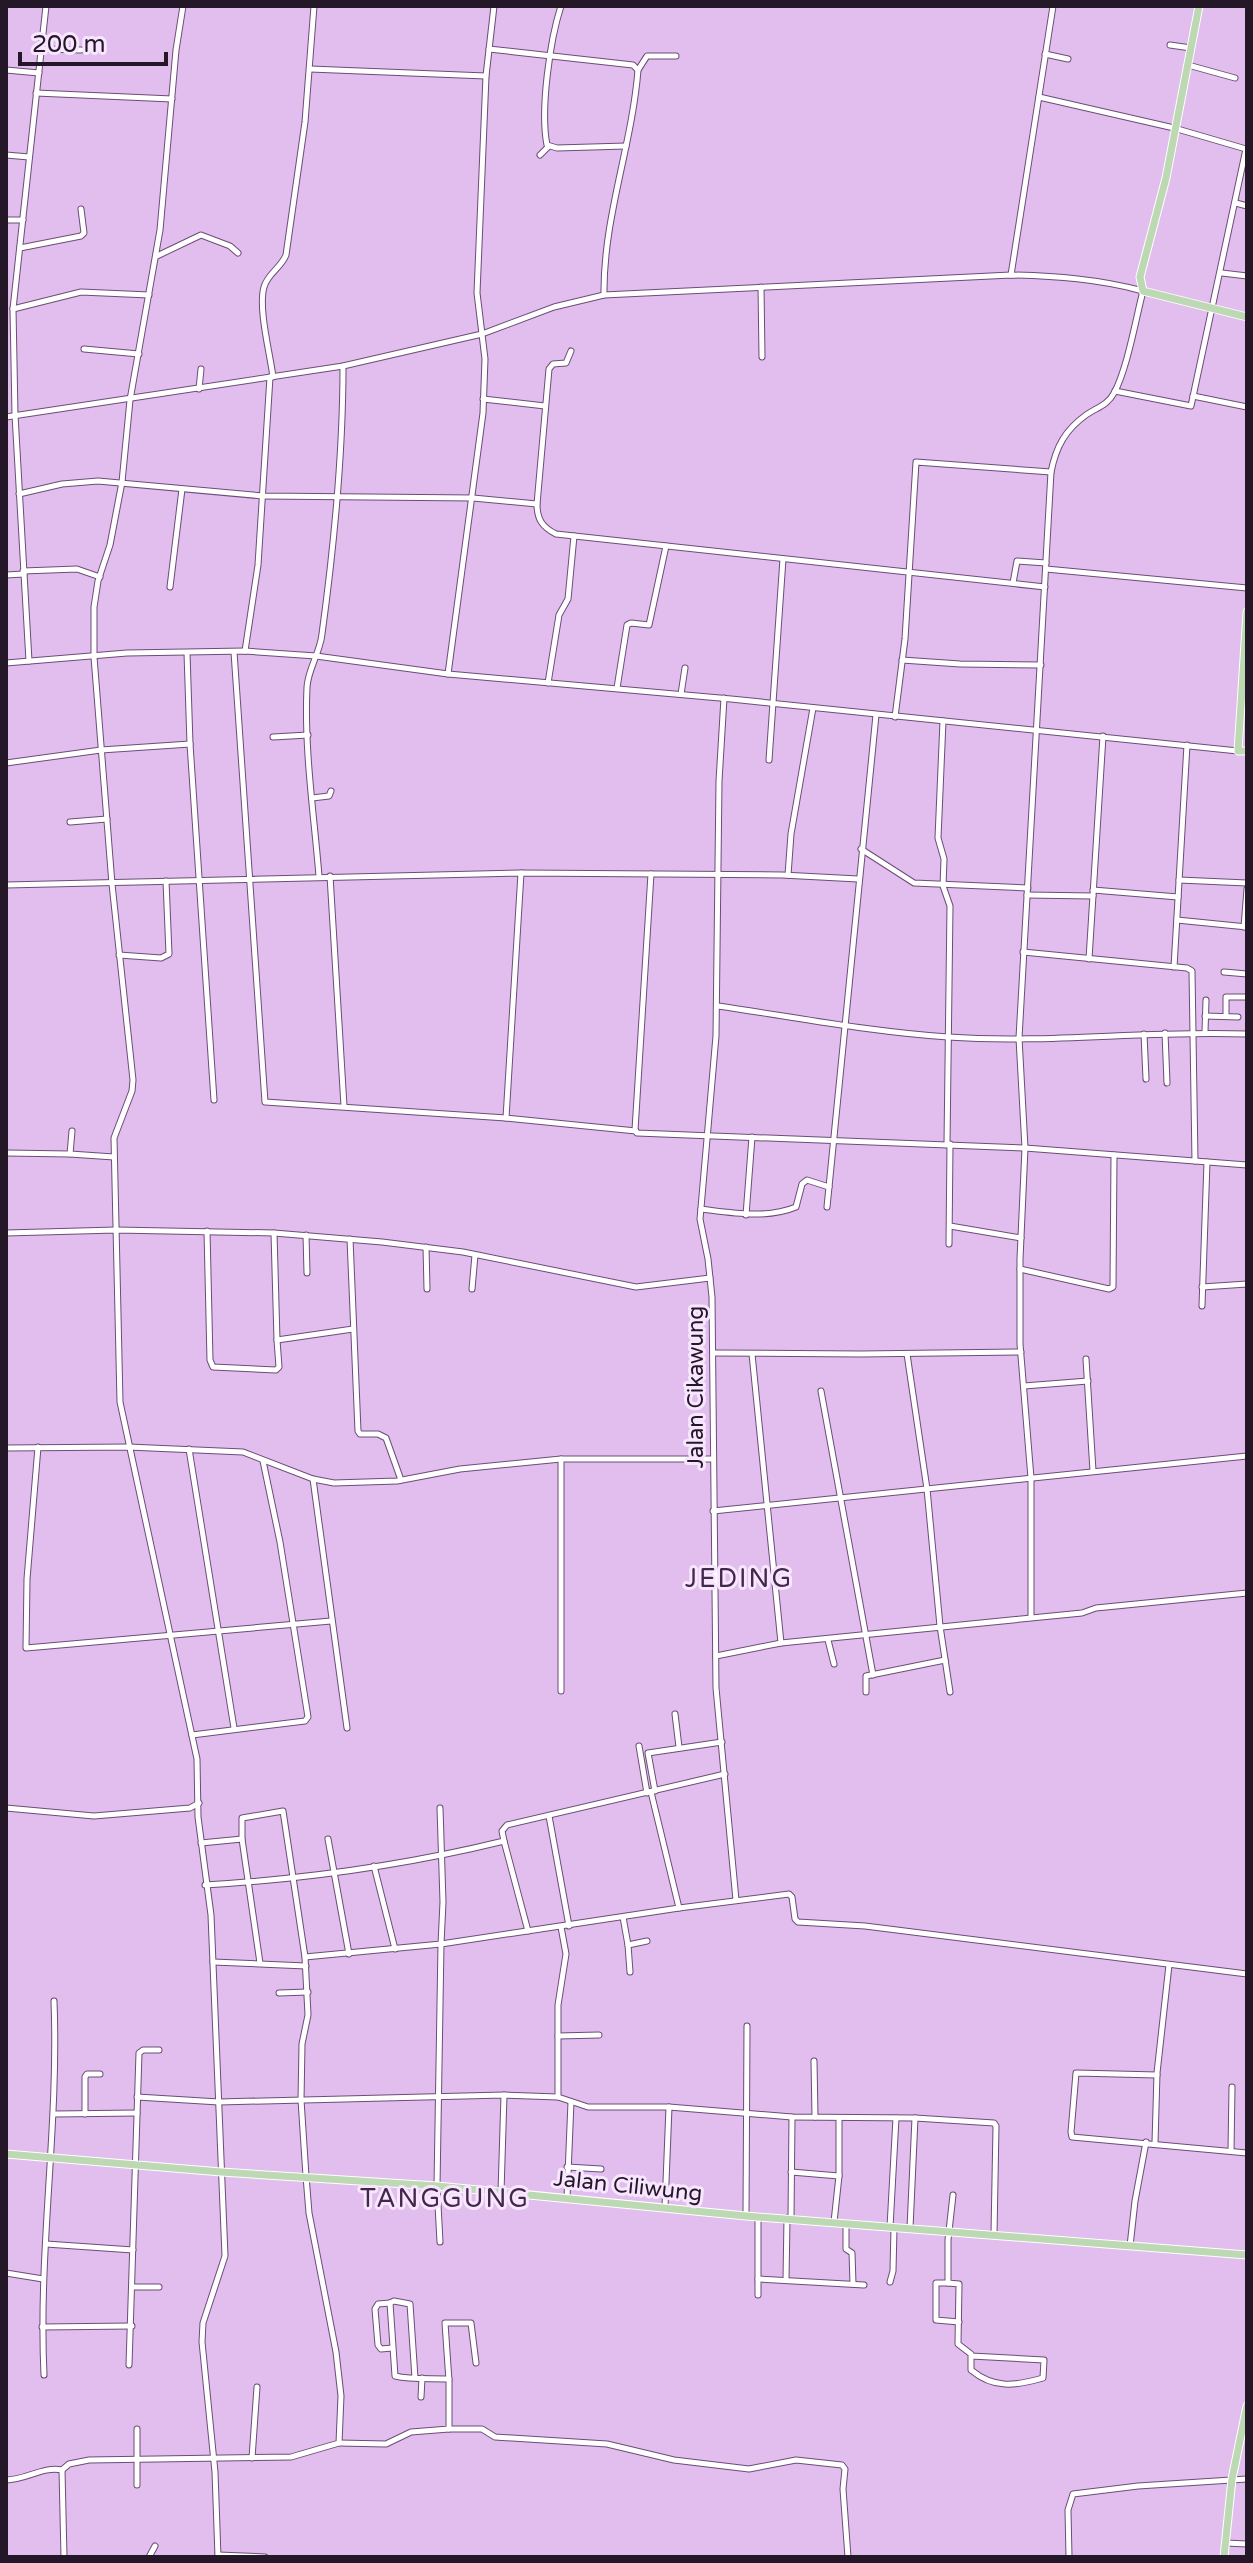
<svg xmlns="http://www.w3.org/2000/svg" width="1253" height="2563" viewBox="0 0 1253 2563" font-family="'Varela Round',sans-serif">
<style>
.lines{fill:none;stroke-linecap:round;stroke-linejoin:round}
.minor-casing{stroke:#6c4d76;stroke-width:7}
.major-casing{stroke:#fff;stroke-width:9}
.minor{stroke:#fff;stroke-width:5}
.major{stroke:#bdd9b3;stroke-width:7}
.labels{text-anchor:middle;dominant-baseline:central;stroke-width:6;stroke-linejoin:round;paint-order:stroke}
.street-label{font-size:22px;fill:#241728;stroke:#f8e6fe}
.quarter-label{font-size:26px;letter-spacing:2px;fill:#44274d;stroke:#f8e6fe}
</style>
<rect width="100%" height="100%" fill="#e1beed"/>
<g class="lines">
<g class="minor-casing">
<g id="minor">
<polyline points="183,6 176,50 160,230 130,400 122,482 110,545 98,581 94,607 94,657 112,884 133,1080 132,1091 114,1138 120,1402 197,1759 198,1817 211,1915 225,2256 203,2323 202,2342 215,2472 218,2557"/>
<path d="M561,6C550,40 540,110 547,145L557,148L626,146"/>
<polyline points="1170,45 1191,48"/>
<polyline points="41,49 81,50"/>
<path d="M489,49L633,65L638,70C632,146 603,218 604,295"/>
<polyline points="1045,54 1068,59"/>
<polyline points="1188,65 1235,78"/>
<polyline points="310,69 486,76"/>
<polyline points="6,70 39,73"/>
<polyline points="638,70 647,56 676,56"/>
<polyline points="36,93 172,99"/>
<polyline points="1039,97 1174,128 1246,149"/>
<polyline points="6,155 29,157"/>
<polyline points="540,155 548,147"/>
<polyline points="1236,203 1247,206"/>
<polyline points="6,220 23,220"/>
<polyline points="20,248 81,236 84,233 81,209"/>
<polyline points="157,256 201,235 230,246 238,253"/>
<polyline points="1222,273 1247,276"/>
<polyline points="1011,275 1053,6"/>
<polyline points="761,287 762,357"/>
<polyline points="13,309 81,292 149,295"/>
<polyline points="84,349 139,354"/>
<path d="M571,351L566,363L553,364L549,369L537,504C537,519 542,527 556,534L1045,587"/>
<path d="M273,377C270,353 258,309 264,287C268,273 281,268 286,255L305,122L314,6"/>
<polyline points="199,389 201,369"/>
<polyline points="1115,391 1191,406 1246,149"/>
<polyline points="1193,396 1247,407"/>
<polyline points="483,399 545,406"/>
<path d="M6,417L343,366L482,334L554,307L604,295L1011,275C1056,276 1099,279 1143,291C1136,318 1127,370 1114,393C1108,405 1096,408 1086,415C1065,430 1056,447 1051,472L1019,1038L1025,1148L1020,1259V1344L1031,1478V1617"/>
<polyline points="19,494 62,484 98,481 263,496 473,498 537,504"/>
<polyline points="1046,569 1247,588"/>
<polyline points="23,571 77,569 100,577"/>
<polyline points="6,575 24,574"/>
<polyline points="1013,583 1017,561 1046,563"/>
<polyline points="170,587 182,489"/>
<polyline points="245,651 258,565 270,377"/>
<polyline points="234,652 265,1102 506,1118 636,1131"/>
<polyline points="187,653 190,744 214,1100"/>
<polyline points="902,660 960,664 1041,665"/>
<polyline points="29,661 15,415 13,309 46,6"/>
<polyline points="6,663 127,653 245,651 316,656 448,674 731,699 1238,751"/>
<polyline points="448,674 483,413 485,359 477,293 486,76 494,6"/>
<polyline points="548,683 559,615 568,599 574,536"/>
<polyline points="617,688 627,625 631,623 649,625 666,546"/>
<polyline points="681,694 685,668"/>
<polyline points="724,698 719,781 716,1036 700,1219 708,1259 712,1297 716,1688 736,1900"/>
<polyline points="895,717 905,639 916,462 1051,472"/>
<polyline points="943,721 938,838 944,859 943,886 950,906 947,1144"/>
<polyline points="273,737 308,735"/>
<polyline points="769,760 783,559"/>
<polyline points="6,763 101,750 190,744"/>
<polyline points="312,798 329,796 331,791"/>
<polyline points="70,822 107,819"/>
<polyline points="861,849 914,883 1028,888"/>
<polyline points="651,874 635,1130 637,1133 1025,1148 1247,1165"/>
<polyline points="788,875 791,834 813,708"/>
<path d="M319,876C314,814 304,750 307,687C308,669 320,653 322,634C334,546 343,456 343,366"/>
<polyline points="330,876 344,1106"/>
<polyline points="1179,880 1247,883"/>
<polyline points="6,885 521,873 782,875 858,879"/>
<polyline points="1093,890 1178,897"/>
<polyline points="1027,895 1093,896"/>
<polyline points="1177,920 1247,927"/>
<polyline points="1244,927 1247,889"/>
<polyline points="1023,952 1187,968 1192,971 1195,1161"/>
<polyline points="119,955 161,958 169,954 166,881"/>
<polyline points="1089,959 1103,736"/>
<polyline points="1174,967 1187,745"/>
<polyline points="1224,972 1247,974"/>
<path d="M718,1006C794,1017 871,1032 948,1037C1047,1044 1147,1030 1247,1034"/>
<polyline points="1205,1016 1238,1017"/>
<polyline points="1226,1016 1226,997 1247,997"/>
<polyline points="1205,1032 1206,1000"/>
<polyline points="1165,1033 1167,1083"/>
<polyline points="1144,1034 1146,1079"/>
<polyline points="506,1118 521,873"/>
<polyline points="72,1131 70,1154 114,1157"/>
<polyline points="6,1153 70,1154"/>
<polyline points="827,1207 876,715"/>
<path d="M701,1209C733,1213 767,1219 796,1207L802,1184L807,1180L829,1187"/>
<polyline points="746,1215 752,1137"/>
<polyline points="950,1226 1021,1238"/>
<polyline points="207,1231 210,1360 213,1367 276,1370 279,1367 277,1340"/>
<polyline points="6,1233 116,1230 274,1233 382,1242 463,1252 636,1287 710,1278"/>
<polyline points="274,1233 277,1340 353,1329"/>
<polyline points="306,1235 307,1273"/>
<polyline points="350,1239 358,1431 360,1434 378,1434 386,1438 401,1480"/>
<polyline points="949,1244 950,1144"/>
<polyline points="426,1247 427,1289"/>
<polyline points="1020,1269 1109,1289 1113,1287 1114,1155"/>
<polyline points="1202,1287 1247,1284"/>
<polyline points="472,1289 475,1255"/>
<polyline points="1202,1306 1207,1162"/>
<polyline points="713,1353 861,1354 1021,1352"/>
<polyline points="752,1354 781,1643"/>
<polyline points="907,1354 927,1489 940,1626 950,1692"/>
<polyline points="1086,1359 1093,1471"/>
<polyline points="1024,1386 1088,1381"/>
<polyline points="821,1391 873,1675"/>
<polyline points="38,1447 27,1579 26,1648 331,1621"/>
<polyline points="6,1448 128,1447 243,1452 313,1479 334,1483 397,1481 460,1469 561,1459 713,1459"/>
<polyline points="189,1449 234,1728"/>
<polyline points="313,1479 347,1728"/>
<polyline points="713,1511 1247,1456"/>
<polyline points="828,1640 834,1664"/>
<polyline points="716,1656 781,1643 1082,1613 1096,1608 1247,1593"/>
<polyline points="561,1691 561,1459"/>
<polyline points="866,1692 866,1676 945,1660"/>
<polyline points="675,1714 679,1747"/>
<polyline points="192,1735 305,1721 308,1717 280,1542 263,1461"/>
<polyline points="639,1746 647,1793"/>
<polyline points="655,1791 648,1753 722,1742"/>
<polyline points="651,1792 679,1908"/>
<polyline points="6,1808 94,1816 190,1808 199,1803"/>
<polyline points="549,1816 569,1926"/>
<polyline points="328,1839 349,1954"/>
<polyline points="504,1841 528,1931"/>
<polyline points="201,1843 242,1839 260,1963"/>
<polyline points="374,1866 395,1949"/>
<path d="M205,1885C306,1879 406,1865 504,1841L502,1831L507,1825L725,1774"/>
<polyline points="623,1917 628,1945 647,1941"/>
<polyline points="561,1927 566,1954 558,2005 558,2097 588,2107 669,2107 792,2117 915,2118 994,2123 996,2126 994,2234"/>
<polyline points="628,1945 630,1972"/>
<polyline points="305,1957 441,1944 443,1902 440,1808"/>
<polyline points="213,1962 306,1966"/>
<polyline points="279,1993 308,1992"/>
<polyline points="558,2036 599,2035"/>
<polyline points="814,2061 815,2117"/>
<polyline points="1157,2075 1076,2073 1071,2132 1072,2137 1247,2153"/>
<polyline points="137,2097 219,2102 504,2095 558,2097"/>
<polyline points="55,2114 137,2113"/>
<polyline points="85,2114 85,2077 87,2074 100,2074"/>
<polyline points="1155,2143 1157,2073 1169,1965"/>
<polyline points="1231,2151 1232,2087"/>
<polyline points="567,2167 601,2169"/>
<polyline points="791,2172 839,2176"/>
<polyline points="501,2192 504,2095"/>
<path d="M953,2195L948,2240V2283L959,2284L958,2344L971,2354V2370C994,2389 1015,2386 1043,2378L1044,2360L971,2356"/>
<polyline points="567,2198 571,2102"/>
<polyline points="665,2207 669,2107"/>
<polyline points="746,2216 747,2026"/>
<polyline points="791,2218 792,2117"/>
<polyline points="834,2222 839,2176 839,2118"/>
<polyline points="846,2224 846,2249 852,2253 853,2284"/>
<polyline points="890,2227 896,2118"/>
<polyline points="910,2228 915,2118"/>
<polyline points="440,2242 437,2186 441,1944 679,1908 789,1894 792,1897 795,1919 798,1922 865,1926 1247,1974"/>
<polyline points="46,2244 133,2250"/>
<polyline points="1130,2246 1135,2201 1146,2142"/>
<polyline points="6,2273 43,2279"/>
<polyline points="758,2279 864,2285"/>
<polyline points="786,2280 787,2218"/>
<polyline points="890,2282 893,2271 894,2228"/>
<polyline points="948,2283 936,2283 936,2320 959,2322"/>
<polyline points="133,2287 159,2287"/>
<polyline points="758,2295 758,2217"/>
<polyline points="390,2303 378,2304 375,2309 378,2345 381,2349 392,2348"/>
<polyline points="42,2327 132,2326"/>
<polyline points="129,2365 139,2053 143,2050 159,2050"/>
<path d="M44,2375C38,2250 59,2126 54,2001"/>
<path d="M415,2378L410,2304L394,2301L390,2303L395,2376C412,2380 431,2378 449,2379"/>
<polyline points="421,2397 422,2378"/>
<polyline points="137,2429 137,2485"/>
<polyline points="449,2429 482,2429 495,2437 607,2444 674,2460 749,2469 796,2460 842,2465 845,2469 843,2489 848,2557"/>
<polyline points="339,2443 386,2444 411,2432 449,2429 449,2381 445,2323 471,2323 476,2363"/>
<polyline points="252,2458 257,2387"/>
<polyline points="62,2470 64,2557"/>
<path d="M6,2480C26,2480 43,2466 62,2470L69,2464L89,2460L291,2457L339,2443L341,2396L336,2352L309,2213L306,2176L301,2100L302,2044L308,2015L305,1957L283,1811L242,1818V1839"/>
<polyline points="1226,2543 1247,2544"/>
<polyline points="218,2555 265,2557"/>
<polyline points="149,2557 155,2546"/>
<polyline points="1069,2557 1068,2510 1073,2494 1138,2486 1247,2479"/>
</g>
</g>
<g class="major-casing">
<g id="major">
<polyline points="1199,6 1166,178 1140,277 1143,291 1247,317"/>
<polyline points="1247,612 1238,751 1247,751"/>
<polyline points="6,2154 221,2172 437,2186 746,2216 1247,2255"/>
<polyline points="1224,2557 1232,2479 1247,2406"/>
</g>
</g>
<use href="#minor" class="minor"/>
<use href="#major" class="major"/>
</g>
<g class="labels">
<g class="street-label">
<text transform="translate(696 1387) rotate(-90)">Jalan Cikawung</text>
<text transform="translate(628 2186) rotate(6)">Jalan Ciliwung</text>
</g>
<g class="quarter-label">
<text x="739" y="1578">JEDING</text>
<text x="445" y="2198">TANGGUNG</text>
</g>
</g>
<rect width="1253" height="2563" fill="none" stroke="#241728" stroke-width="16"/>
<path d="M20 52v12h146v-12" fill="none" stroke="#241728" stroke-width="4"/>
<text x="32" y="52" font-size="24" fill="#241728" stroke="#f8e6fe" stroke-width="6" paint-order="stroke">200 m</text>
</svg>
